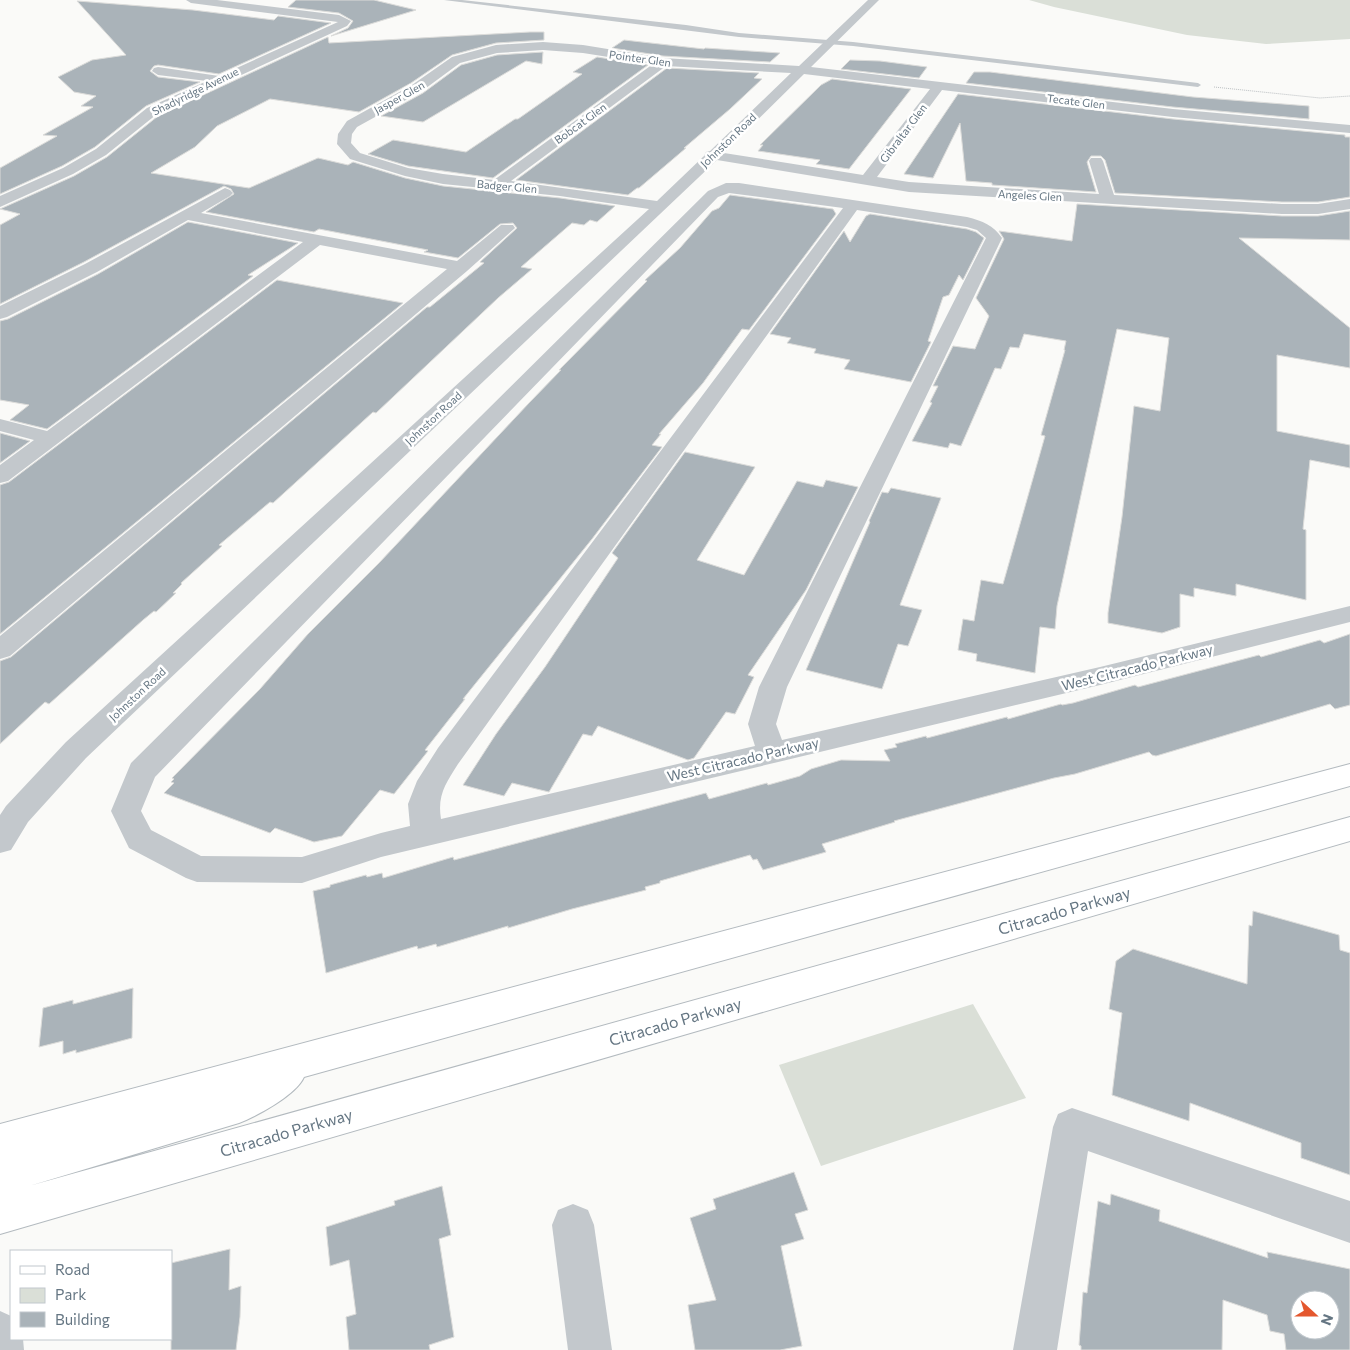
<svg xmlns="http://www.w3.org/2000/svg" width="1350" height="1350" viewBox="0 0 1350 1350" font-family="Commissioner,sans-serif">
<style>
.green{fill:#dadfd7}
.building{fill:#aab3b9;stroke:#dcdcda;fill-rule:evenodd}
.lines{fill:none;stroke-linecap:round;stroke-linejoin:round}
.secondary-casing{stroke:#b3babf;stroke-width:2}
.path{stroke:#bbbfc2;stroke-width:1;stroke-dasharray:1 1;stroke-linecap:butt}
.lane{fill:#c3c8cc;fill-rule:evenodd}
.street{fill:#c3c8cc;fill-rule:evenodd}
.secondary{fill:#fff;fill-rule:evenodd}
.labels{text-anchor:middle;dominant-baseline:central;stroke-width:5;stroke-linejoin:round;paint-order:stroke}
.far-street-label{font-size:11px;fill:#657683;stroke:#fff}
.street-label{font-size:14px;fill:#657683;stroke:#fff}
.near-street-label{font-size:16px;fill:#657683;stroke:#fff}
</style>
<rect width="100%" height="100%" fill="#fafaf8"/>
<g class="green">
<polygon points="1029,0 1350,0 1350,39 1266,44 1187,35 1054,7"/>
<polygon points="973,1004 1026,1098 821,1166 779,1065"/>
</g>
<g class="building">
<polygon points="296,0 374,0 416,10 331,36 348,28 353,21 339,13 288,7"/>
<polygon points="77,1 193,10 274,20 278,16 331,23 219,74 158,65 154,66 150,71 158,77 200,82 146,106 95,147 62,166 0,194 0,168 57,136 43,135 93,107 81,106 96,96 74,92 58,77 92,60 126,55"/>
<polygon points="530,32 544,32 544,40 496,43 452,55 411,83 359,112 270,99 217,126 195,147 151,173 249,188 318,158 348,165 353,162 405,178 443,186 560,198 615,206 597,222 590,220 584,225 572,223 521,267 532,269 498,298 376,413 373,412 273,503 270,502 219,545 222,546 181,583 182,584 173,593 176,593 156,612 154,611 143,620 49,704 45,702 0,744 0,661 11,657 427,307 430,307 484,263 480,262 517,228 513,223 500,224 458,258 424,252 428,250 319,229 314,232 206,212 234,194 231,189 224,186 84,262 0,304 0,225 20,214 0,209 74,176 107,157 158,116 328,37 329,43"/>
<polygon points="624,40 704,49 705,48 780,53 770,62 663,56 612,48"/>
<polygon points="543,52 542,64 526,61 423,122 381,116 423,93 461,65 497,55"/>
<polygon points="597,57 648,65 493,178 408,166 368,154 393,140 466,152 515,119 518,119 582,74 573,72"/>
<polygon points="850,60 880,61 927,67 919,78 841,69"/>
<polygon points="667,68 759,73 754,78 762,79 730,109 684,148 686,148 639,188 637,188 628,195 516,180"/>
<polygon points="974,72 990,72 1193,97 1309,106 1309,119 1173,107 966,83"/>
<polygon points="832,79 911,89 849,169 816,164 820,160 758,151 763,145 760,145 821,85"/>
<polygon points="958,94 1173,119 1345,135 1345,137 1350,137 1350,197 1318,202 1282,202 1115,193 1105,160 1101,156 1091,156 1087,162 1096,192 992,185 992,183 966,181 960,123 933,178 904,174"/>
<polygon points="730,195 833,209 836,214 749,330 742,329 703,383 659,434 661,434 652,445 662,447 592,539 463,699 465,699 425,750 428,751 394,794 380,790 342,836 314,842 275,828 270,833 164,793 174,783 171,782 174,779 172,778 260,689 308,634 379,563 529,403 561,370 559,370 647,281 645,280 680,248 712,211 719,208"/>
<polygon points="1077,204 1282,216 1318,216 1350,211 1350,240 1239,238 1350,328 1350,368 1277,355 1277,431 1350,445 1350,468 1310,460 1303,529 1306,530 1306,600 1236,584 1236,596 1194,588 1194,597 1180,594 1180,627 1162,633 1108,623 1108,613 1122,517 1134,406 1160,411 1169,338 1117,329 1057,606 1055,629 1040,627 1035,673 976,661 977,654 958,650 963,619 974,621 981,580 1003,584 1045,436 1041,435 1065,350 1064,350 1066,341 1024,334 1019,348 1010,347 1001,369 995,368 961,446 950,443 948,448 912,441 932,403 930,402 938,386 933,386 953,346 975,349 989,316 976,298 1004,239 999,231 1072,241"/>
<polygon points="870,214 967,229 976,232 984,238 963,280 959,275 949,295 943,297 928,341 931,342 911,382 844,369 850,360 814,353 816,349 787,343 791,338 770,334 844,231 850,242 866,216"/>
<polygon points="188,222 298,243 248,275 253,276 47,429 10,420 29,405 0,400 0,321 8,319 98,274"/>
<polygon points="277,280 403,303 0,634 0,485 9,482"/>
<polygon points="0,433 30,441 0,463"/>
<polygon points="685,452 755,467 697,560 744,575 797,481 823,487 826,480 858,487 806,590 748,675 754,677 735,714 726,712 694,758 688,760 598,726 592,736 583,734 549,792 512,783 504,796 463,785 496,734 545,667 618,558 612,553"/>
<polygon points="891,488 941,498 900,605 922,610 908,646 898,644 882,689 806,670 870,522 869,521 882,492 888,493"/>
<polygon points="1350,634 1350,705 1335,709 1330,704 1156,756 1152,755 1149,752 1075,774 1054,778 894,821 895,822 822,844 826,852 763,870 757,859 753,860 750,855 660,881 660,883 645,887 646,890 572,909 508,928 508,926 437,947 436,944 418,949 417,946 326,973 313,891 330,887 330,885 366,875 367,877 382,873 383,878 453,857 454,860 706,793 709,799 767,783 768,785 800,776 811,769 841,760 890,761 884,750 897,747 895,744 926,736 927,738 1007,717 1008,719 1061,704 1062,705 1073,703 1135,685 1138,687 1259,655 1261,657 1320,640 1324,643"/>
<polygon points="1253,911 1339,935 1340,950 1350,953 1350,1175 1301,1158 1301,1143 1190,1103 1189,1121 1112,1095 1122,1013 1109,1009 1116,961 1133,949 1247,984 1249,925 1252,926"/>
<polygon points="133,988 132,1038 76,1053 76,1050 63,1054 63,1041 39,1047 43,1008 73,1000 73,1004"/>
<polygon points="794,1172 808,1210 795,1214 804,1239 781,1246 802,1346 780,1350 695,1350 688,1305 716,1300 690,1218 716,1209 713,1199"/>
<polygon points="442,1186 451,1235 439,1239 454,1337 429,1345 430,1350 349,1350 346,1317 356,1314 349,1260 330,1266 326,1227 395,1205 394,1201"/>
<path d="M1111,1194L1160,1210L1159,1221L1268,1258L1267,1252L1350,1269V1350H1286L1284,1334L1270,1331L1267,1315L1223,1300L1222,1350H1081V1346L1079,1345L1083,1292L1087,1293L1098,1201L1110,1205ZM1300,1300H1330V1330H1300Z"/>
<polygon points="230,1249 229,1290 241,1286 240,1317 236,1350 171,1350 171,1263"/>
</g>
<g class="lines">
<g class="secondary-casing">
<path id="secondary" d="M1350,764V786L304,1077C296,1095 257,1116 239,1123L29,1186L1350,817V841L0,1234V1124Z"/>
</g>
<polyline class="path" points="1214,87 1320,98 1350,96"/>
<polygon class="lane" points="444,0 462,0 686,25 739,33 853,42 1198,83 1201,85 1198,87 853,46 739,37"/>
<g class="street">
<polygon points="186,0 217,0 339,15 351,21 347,26 157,114 106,155 73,174 0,207 0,196 63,168 96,149 147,108 207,81 158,75 152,71 154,68 158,67 219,76 338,22 191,3"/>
<path d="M868,0H879L811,67L1173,109L1350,125V133L1173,117L942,90L877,177L909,182L1099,194L1089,161L1091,158H1101L1103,161L1114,195L1282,204H1318L1350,199V209L1318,214H1282L909,192L717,160L86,758L28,822L11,850L0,853V815L6,806L66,742L649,209L560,196L443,184L405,176L350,159L337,144L338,134L347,121L412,85L452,57L496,45L543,42L583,45L663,58L799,66ZM543,50L583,53L653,64L494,180L443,174L408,168L360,153L351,143L352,134L357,127L422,91L460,63L497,53ZM666,66L791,73L710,151L706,152L704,156L657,201L511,181ZM804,74L930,89L863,175L724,153Z"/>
<path d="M726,183H739L967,217C983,221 993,225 1002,238L787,687L776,724L782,740L1100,667L1350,606V622L1100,685L381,857L302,883L197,882L186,878L129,848L111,811L131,763L708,191ZM729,193L843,208L438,748L417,781L408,804L410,826L381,833L302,857L201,856L151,830L141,811L155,777L718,197ZM857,210L967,227L977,230L986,238L759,687L748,724L755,746L441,819C437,795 446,783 458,764Z"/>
<polygon points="225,188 230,190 233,193 230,196 201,213 457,261 501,225 513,225 515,228 467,271 10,656 0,659 0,636 447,269 320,245 8,481 0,483 0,465 34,440 0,431 0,419 47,431 303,242 188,220 97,272 7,317 0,319 0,306 85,264"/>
<polygon points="1072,1108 1350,1201 1350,1243 1088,1151 1057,1350 1013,1350 1053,1127 1058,1114"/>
<polygon points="573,1204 588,1210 594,1225 612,1350 568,1350 552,1225 558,1210"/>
<polygon points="0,1311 11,1316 11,1339 23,1339 24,1350 0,1350"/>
</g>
<use href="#secondary" class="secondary"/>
</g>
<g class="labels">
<g class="far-street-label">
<text transform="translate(640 58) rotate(8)">Pointer Glen</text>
<text transform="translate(195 91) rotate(-26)">Shadyridge Avenue</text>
<text transform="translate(399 97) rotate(-29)">Jasper Glen</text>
<text transform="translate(1076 101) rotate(7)">Tecate Glen</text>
<text transform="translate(580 123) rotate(-36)">Bobcat Glen</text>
<text transform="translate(903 133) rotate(-53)">Gibraltar Glen</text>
<text transform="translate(728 140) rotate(-44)">Johnston Road</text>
<text transform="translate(507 186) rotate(5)">Badger Glen</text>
<text transform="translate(1030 195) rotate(3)">Angeles Glen</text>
<text transform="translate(433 418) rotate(-43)">Johnston Road</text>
<text transform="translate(137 694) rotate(-43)">Johnston Road</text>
</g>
<g class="street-label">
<text transform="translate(1137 667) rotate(-14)">West Citracado Parkway</text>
<text transform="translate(743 759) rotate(-13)">West Citracado Parkway</text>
</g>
<g class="near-street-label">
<text transform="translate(1064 910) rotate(-16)">Citracado Parkway</text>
<text transform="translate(675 1021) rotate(-16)">Citracado Parkway</text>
<text transform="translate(286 1132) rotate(-16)">Citracado Parkway</text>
</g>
</g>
<rect x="10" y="1250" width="162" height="90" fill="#ffffff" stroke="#c1c8cd"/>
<rect x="20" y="1266" width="25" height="8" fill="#ffffff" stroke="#c1c8cd"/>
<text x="55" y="1275" font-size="15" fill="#657683">Road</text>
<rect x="20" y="1288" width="25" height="15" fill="#dadfd7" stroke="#c1c8cd"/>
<text x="55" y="1300" font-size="15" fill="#657683">Park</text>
<rect x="20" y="1312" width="25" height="15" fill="#aab3b9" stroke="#c1c8cd"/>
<text x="55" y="1325" font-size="15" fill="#657683">Building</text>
<g transform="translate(1315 1315) rotate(111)"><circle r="24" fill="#ffffff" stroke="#c1c8cd"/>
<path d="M0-4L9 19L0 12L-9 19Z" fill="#e4572e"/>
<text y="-8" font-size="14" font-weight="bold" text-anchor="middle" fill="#657683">N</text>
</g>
</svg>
